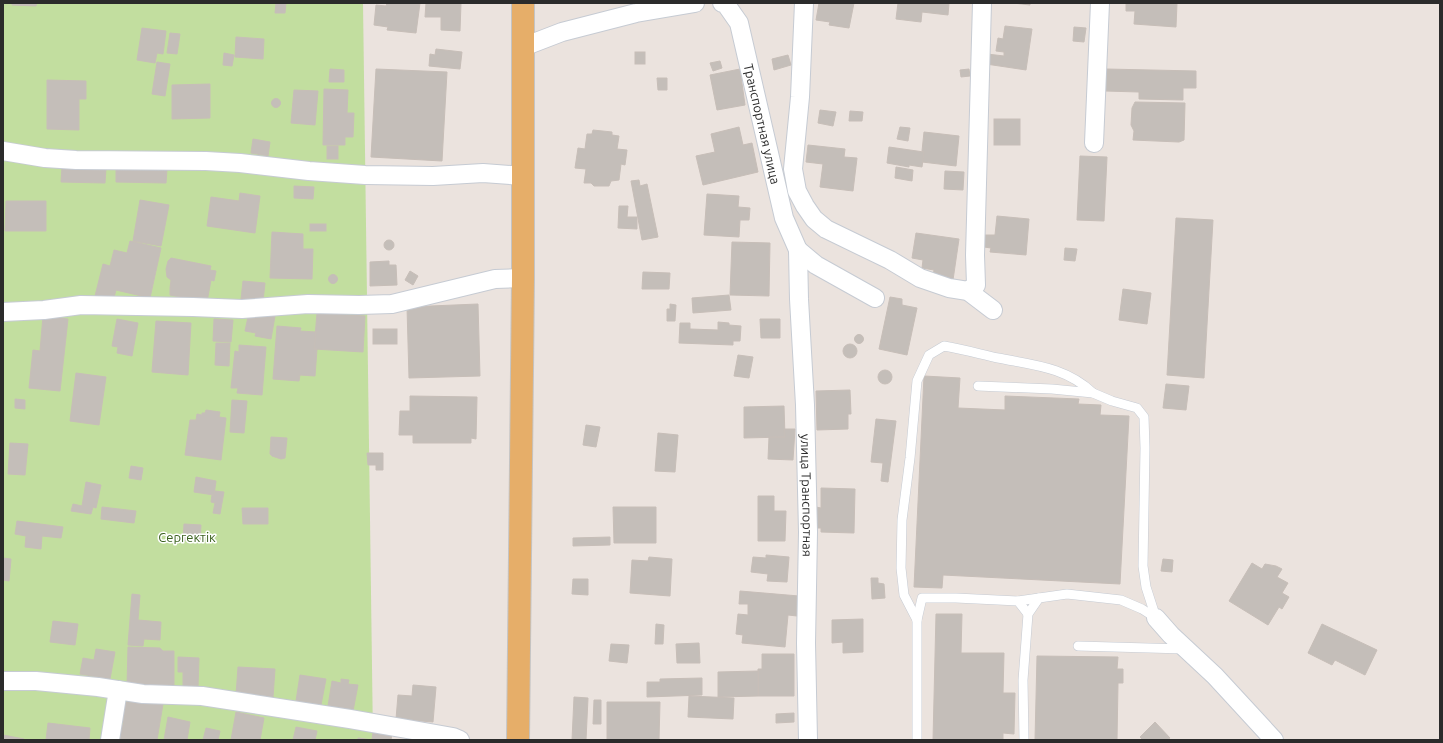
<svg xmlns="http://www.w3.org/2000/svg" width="1443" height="743" viewBox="0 0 1443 743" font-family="Ubuntu,sans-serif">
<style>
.green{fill:#c2de9f}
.building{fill:#c4beb9;stroke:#c7beb8}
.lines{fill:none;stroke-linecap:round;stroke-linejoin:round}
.lane-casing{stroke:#c6cbd3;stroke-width:10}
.street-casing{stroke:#c6cbd3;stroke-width:20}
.primary-casing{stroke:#c4c4c4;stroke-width:24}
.lane{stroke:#fff;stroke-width:9}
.street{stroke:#fff;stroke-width:18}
.primary{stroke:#e6ae69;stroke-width:22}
.labels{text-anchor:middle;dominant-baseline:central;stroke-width:3;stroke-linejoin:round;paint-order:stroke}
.street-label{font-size:13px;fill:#2b2b2b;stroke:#fff}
.park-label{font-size:13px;fill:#3c6220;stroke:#fff}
</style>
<rect width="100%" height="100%" fill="#ebe3de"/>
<polygon class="green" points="3,3 363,3 373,740 3,740"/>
<g class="building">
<polygon points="12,3 37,3 36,6 12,5"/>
<polygon points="276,3 286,3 285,13 275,13"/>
<polygon points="387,3 420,3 416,33 387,30 388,27 374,25 376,5 386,6"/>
<polygon points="426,3 461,3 460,31 441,30 441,17 425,17"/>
<polygon points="819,3 854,3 849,28 829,25 830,22 816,20"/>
<polygon points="898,3 949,3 948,15 922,12 921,22 896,19"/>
<polygon points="1013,3 1030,3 1030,5"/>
<polygon points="1126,3 1177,3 1176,27 1134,24 1135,11 1126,11"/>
<polygon points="1005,26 1032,29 1026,70 986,64 987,54 1004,56 1004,52 996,51 998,38 1003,39"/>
<polygon points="1074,27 1086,28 1084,42 1073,41"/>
<polygon points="142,28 166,31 163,54 157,53 155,63 137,60"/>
<polygon points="170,33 180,34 177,54 167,53"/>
<polygon points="236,37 264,39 263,59 235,57"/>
<polygon points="436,49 462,52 460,69 429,66 430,54 435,55"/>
<rect x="635" y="52" width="10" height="12"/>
<polygon points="224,53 234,55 232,66 223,65"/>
<polygon points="788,55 791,65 774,70 772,59"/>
<polygon points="720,61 722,68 713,71 710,63"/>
<polygon points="157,62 170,64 165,96 152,94"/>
<polygon points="330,69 344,70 344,82 329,82"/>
<polygon points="376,69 447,72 442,161 371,157"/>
<polygon points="740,69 745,105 717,110 710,75"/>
<polygon points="969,69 970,76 961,77 960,70"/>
<polygon points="1106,69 1196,71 1196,88 1183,88 1183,100 1139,99 1139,92 1105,91"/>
<polygon points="657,78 667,78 667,90 658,90"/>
<polygon points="47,80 86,81 86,99 79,99 79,130 47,129"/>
<polygon points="210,84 210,118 172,119 172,85"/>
<polygon points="324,89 348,90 347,113 354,113 353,137 345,137 345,145 323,145"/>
<polygon points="294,90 318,91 315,125 291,123"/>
<circle cx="276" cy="103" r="4.5"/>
<polygon points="1135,102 1185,103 1184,140 1179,142 1133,140 1134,131 1131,125 1132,108"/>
<polygon points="820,110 836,112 833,126 818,123"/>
<polygon points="850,111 863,112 862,121 849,121"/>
<rect x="994" y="119" width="26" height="26"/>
<polygon points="739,127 743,145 752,143 758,172 703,185 696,156 715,152 711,134"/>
<polygon points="900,127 910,128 908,141 897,139"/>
<polygon points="593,130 612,132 612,135 619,136 617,149 627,150 625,165 621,164 619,180 611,181 609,186 594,186 591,183 584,183 586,169 575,168 578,148 585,149 587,134 592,134"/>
<polygon points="924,132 959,136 956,166 922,162 924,152 922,151"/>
<polygon points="253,139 270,142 268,156 251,153"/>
<polygon points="808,145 845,149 844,157 857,158 853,191 820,187 823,164 806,162"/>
<rect x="327" y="146" width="11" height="13"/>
<polygon points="889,147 924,152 922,167 909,165 909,167 887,163"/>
<polygon points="1080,156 1107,157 1104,221 1077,220"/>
<polygon points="62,167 106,168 105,183 61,182"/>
<polygon points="896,167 913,170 912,181 895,178"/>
<polygon points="116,168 167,169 166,183 116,182"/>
<polygon points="945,171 964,172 963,190 944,189"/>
<polygon points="639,180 640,186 647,184 658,237 642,240 631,181"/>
<polygon points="294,186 314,187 313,199 294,198"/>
<polygon points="240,193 260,196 255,233 207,226 211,197 239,201"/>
<polygon points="707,194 739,196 738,207 750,208 749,220 740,220 739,237 704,235"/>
<polygon points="140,200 169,205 161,246 133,241"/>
<polygon points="6,201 46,201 46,231 5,231"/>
<polygon points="619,206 628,206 627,217 637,217 637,229 618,228"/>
<polygon points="997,216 1029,219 1026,255 990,252 991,248 984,247 985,235 995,235"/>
<polygon points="1176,218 1213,220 1204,378 1167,375"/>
<rect x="310" y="224" width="16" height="7"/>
<polygon points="272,232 303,234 303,249 313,249 312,279 270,278"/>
<polygon points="916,233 959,239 953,280 933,277 934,270 922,268 923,260 912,258"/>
<circle cx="389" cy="245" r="5"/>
<polygon points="130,241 161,248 150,298 116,290 113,301 95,296 103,264 110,266 114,250 127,253"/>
<polygon points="732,242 770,243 769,296 730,295"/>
<polygon points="1065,248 1077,249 1075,261 1064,260"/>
<polygon points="171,258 211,266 210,270 216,271 214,281 211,280 207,302 170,295 170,288 171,280 167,277 166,269 168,261"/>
<polygon points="389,261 389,265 396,265 397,285 370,286 370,262"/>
<polygon points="410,271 418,276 413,285 405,280"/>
<polygon points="643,272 670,273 669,289 642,289"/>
<circle cx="333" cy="279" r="4.5"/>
<polygon points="243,281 265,283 263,301 241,299"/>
<polygon points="1123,289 1151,293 1147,324 1119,320"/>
<polygon points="729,295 731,310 693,313 692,298"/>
<polygon points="890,297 902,299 902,305 917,308 907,355 879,349"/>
<polygon points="478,304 480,376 409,378 407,307"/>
<polygon points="670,304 676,305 675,321 667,321 667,309 670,309"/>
<polygon points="252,312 275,316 271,339 255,336 256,333 245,331 248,317"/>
<polygon points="317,313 365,316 363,352 314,349"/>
<polygon points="43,316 68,319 60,391 29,388 33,350 40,351"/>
<polygon points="117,319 138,323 132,356 117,353 118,347 112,346"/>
<polygon points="214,319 233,320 231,342 213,341"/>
<polygon points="760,319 780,319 780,338 761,338"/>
<polygon points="156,321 191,323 188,375 152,372"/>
<polygon points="718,322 729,323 729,325 741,326 740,341 733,341 733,345 679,343 680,323 690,323 690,329 718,330"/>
<polygon points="277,326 301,328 300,331 316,332 314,349 317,349 315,376 300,375 299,381 273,379"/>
<rect x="373" y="329" width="24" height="15"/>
<circle cx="859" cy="339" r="4.5"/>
<polygon points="216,343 230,343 229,366 215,365"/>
<circle cx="850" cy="351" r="7"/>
<polygon points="239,345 266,347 262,395 237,393 238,388 231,388 235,351 239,352"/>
<polygon points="738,355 753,357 749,378 734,376"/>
<circle cx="885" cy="377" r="7"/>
<polygon points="76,373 106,377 99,425 70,421"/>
<polygon points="924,376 960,378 958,408 1005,410 1005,396 1079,399 1078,404 1101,405 1100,415 1129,416 1120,584 943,575 942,588 914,587"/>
<polygon points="1166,384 1189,386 1186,410 1163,408"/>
<polygon points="850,390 851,414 848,414 848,429 817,430 816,391"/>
<polygon points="410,396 477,397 476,439 471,438 471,443 413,443 413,435 399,435 400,411 410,411"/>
<polygon points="15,399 25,400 25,409 15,408"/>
<polygon points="232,400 247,401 244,433 230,432"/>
<polygon points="784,406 785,437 744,438 744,407"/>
<polygon points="206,410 220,412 219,417 226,418 221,460 185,455 190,420 196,420 197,414 202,415 202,413 205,413"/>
<polygon points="876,419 896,421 888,482 881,481 883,463 871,462"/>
<polygon points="586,425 600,427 596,447 583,445"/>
<polygon points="784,429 795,429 793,460 768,459 769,437 785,437"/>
<polygon points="658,433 678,435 675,472 655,471"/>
<polygon points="271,437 287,438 285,458 281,459 272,456 270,454"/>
<polygon points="10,443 28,444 25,475 8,474"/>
<polygon points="367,453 383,453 383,470 376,470 376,465 368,465"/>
<polygon points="131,466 143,468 141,480 129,478"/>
<polygon points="196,477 216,481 214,495 194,492"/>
<polygon points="86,482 101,485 96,508 93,507 91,514 71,511 73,504 82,506"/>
<polygon points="821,488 855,489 854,533 821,532 821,528 815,528 816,507 821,508"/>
<polygon points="215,491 224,492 220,514 213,513 215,503 211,502 212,495 214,495"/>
<polygon points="758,496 774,496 774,511 786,511 785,541 758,541"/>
<polygon points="102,507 136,511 134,523 101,519"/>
<polygon points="613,507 656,507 656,543 614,543"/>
<polygon points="242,508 268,508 268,524 243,524"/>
<polygon points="17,521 63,527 61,538 42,536 41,549 25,547 26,536 15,534"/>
<polygon points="184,524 201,525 200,541 183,540"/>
<polygon points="610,537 610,545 573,546 573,538"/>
<polygon points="766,555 789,557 787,582 767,581 768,574 751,572 753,557 766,558"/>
<polygon points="649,557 672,559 670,596 630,593 632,560 648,561"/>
<polygon points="3,558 11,559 9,581 3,580"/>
<polygon points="1163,559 1173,560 1172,572 1161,571"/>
<polygon points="1252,563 1262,569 1265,564 1276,566 1282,569 1277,577 1288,583 1282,593 1289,597 1282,609 1279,607 1268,625 1229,601"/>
<polygon points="871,578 878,578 878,583 884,584 885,598 872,599"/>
<polygon points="573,579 588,579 588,595 572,594"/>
<polygon points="740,591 799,596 797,616 788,615 785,647 742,643 743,635 736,634 738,614 748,615 748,604 739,604"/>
<polygon points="132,594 140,595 138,620 161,622 160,640 144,639 143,646 128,645"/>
<polygon points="936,614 962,614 961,653 1004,653 1003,693 1015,693 1014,734 1003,733 1003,740 933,740"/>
<polygon points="863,619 863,652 843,653 843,642 832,643 832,620"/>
<polygon points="53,621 78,624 75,645 50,642"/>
<polygon points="656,624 664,625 663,644 655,644"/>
<polygon points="1322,624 1377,650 1365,675 1335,660 1332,665 1308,653"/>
<polygon points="699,643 700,663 677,663 676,644"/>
<polygon points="611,644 629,645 627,663 609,661"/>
<polygon points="128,647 160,648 163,651 174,651 174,687 127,686"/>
<polygon points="96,649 115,652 110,679 80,674 83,658 94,660"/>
<polygon points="762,654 794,654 794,696 758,696 758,669 762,669"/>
<polygon points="1037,656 1118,657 1117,669 1123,669 1123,683 1118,683 1117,740 1035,740"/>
<polygon points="178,657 199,658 198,687 183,687 183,672 178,672"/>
<polygon points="238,667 275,669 273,697 236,695"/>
<polygon points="758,671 758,696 718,697 718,672"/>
<polygon points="300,675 326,679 321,705 296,701"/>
<polygon points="702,678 702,695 647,697 647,682 660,682 660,679"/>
<polygon points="341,679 349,680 348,684 358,685 353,711 328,706 332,681 341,683"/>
<polygon points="413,685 436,687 433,722 396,719 398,695 412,696"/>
<polygon points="689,696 734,698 733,719 688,717"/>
<polygon points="574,697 588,698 586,740 572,740"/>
<polygon points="130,698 163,704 157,740 116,740 117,724 123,725 124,723 118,722 120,710"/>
<polygon points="594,700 601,700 601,724 593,724"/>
<polygon points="607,702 660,702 659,740 607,740"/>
<polygon points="236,712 264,718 260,740 231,740"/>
<polygon points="794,713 794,722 776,723 776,714"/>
<polygon points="168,717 190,722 187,740 164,740"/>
<polygon points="1155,722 1170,738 1167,740 1143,740 1140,737"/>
<polygon points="48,723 90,728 89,740 46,740"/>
<polygon points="296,727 317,731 315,740 293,740"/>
<polygon points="206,728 220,731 218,740 203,740"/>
<polygon points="373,731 392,733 391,740 358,740 358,738 372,740"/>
<polygon points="3,735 24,739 24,740 3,740"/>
</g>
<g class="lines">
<g class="lane-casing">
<g id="lane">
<polyline points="978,386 1052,389 1093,393 1112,401 1137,408 1144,417 1145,448 1143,566 1146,587 1156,618"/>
<polyline points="1018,601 1039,598"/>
<path d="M917,620L904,595L901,568L902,520L910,458L917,381L929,355L944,346C962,349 980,354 998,358C1033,365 1066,367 1093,393"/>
<polyline points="1078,646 1184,649"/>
<polyline points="917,740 917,620 922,598 956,598 1018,601 1028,614"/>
<polyline points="1024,740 1023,680 1028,614 1039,598 1067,594 1121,600 1142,609 1156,618"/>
</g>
</g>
<g class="street-casing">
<g id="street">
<path id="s1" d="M722,3H725L739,23L784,218L798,250L799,299L805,405L808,532L806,643L808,740"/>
<polyline points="804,3 800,97 793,169 797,191 805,206 814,219 826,229 890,260 920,278 949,288 968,291 993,310"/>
<polyline points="523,47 562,32 636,13 695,3"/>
<polyline points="1094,143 1100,3"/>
<polyline points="3,151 45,158 76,160 206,161 240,163 309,171 365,175 433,176 483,173 523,176"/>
<polyline points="798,250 816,265 875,298"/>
<polyline points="968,291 976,285 975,255 982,3"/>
<polyline points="3,312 44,310 81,305 193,307 242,309 308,304 359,305 392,304 495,279 523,278"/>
<polyline points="1156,618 1171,635 1215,676 1274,740"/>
<polyline points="3,681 36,681 98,687 143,694 202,696 350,719 453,737 460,740"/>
<polyline points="110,740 118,690"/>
</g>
</g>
<g class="primary-casing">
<polyline id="primary" points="518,740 523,278 523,3"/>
</g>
<use href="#lane" class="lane"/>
<use href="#street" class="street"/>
<use href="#primary" class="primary"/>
</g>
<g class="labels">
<g class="street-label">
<text stroke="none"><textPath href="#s1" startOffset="131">Транспортная улица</textPath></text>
<text stroke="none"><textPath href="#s1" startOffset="508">улица Транспортная</textPath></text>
</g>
<g class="park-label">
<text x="187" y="537">Сергектік</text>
</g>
</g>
<rect width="1443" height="743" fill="none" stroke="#2b2b2b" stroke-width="8"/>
</svg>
